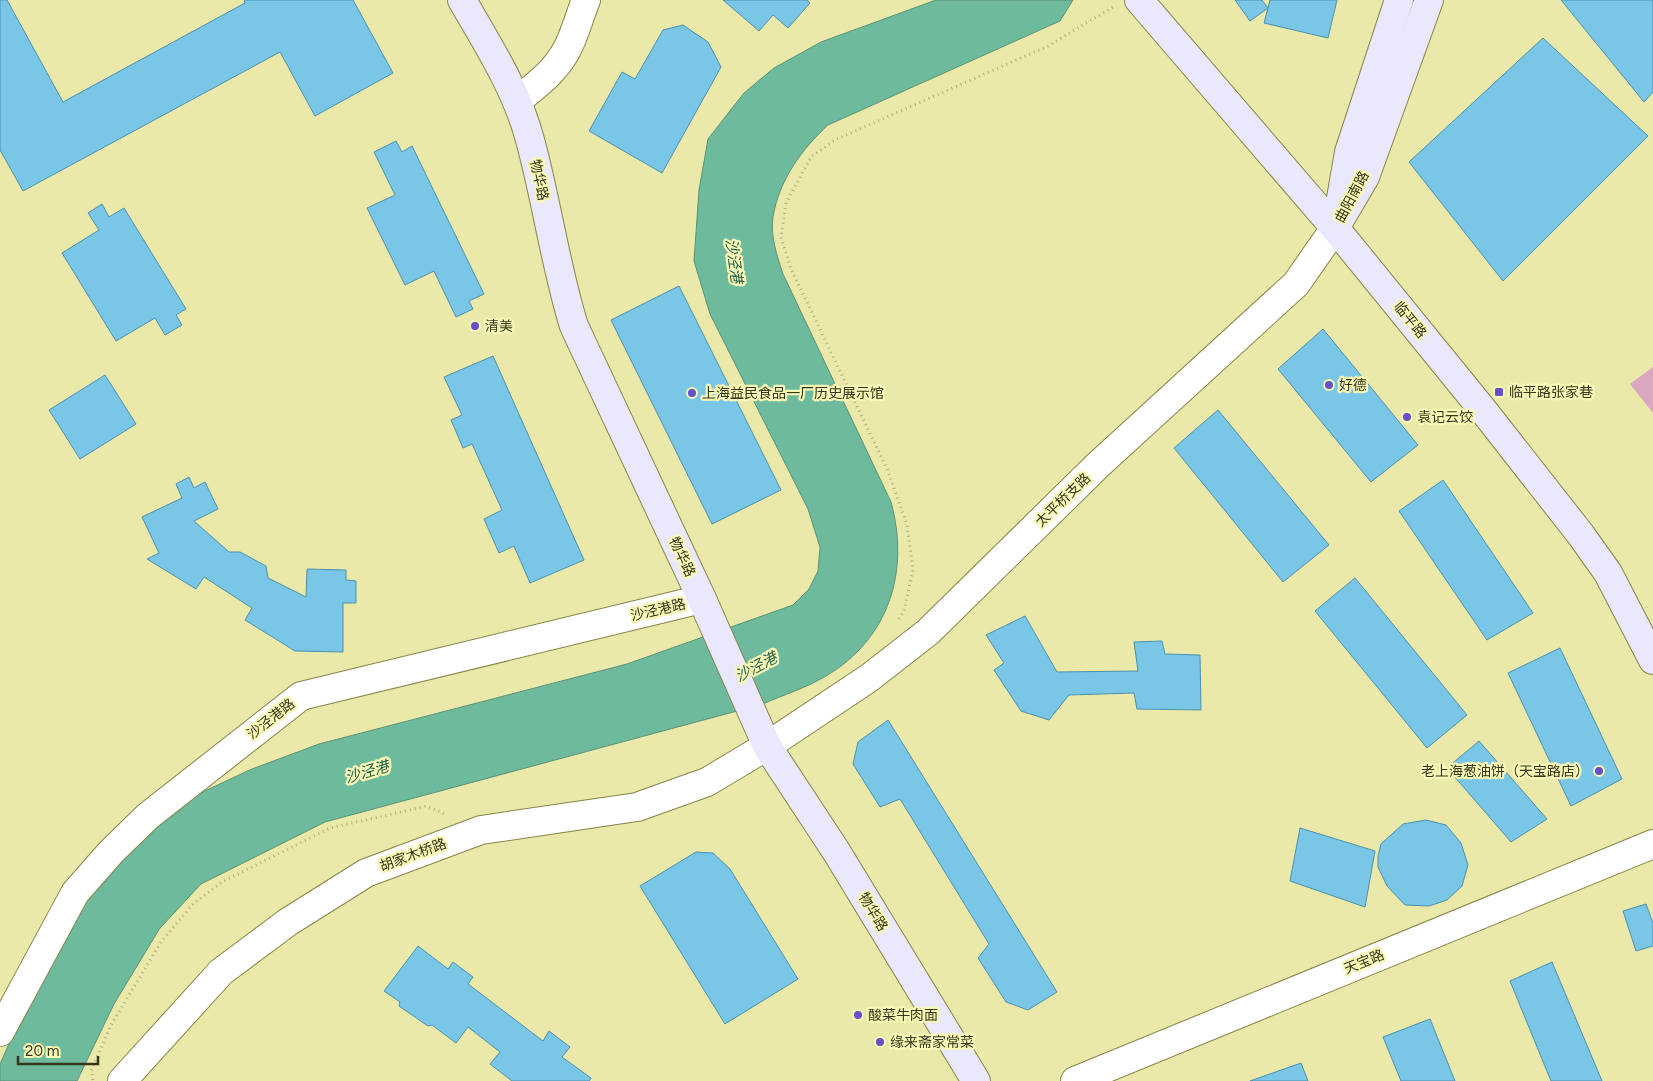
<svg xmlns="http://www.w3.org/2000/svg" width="1653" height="1081" viewBox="0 0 1653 1081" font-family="Figtree,'Noto Sans SC',sans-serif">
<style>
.green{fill:#d9a7c0}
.water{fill:#6dba9d;stroke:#5c9276}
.building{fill:#79c6e7;stroke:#4b91ae}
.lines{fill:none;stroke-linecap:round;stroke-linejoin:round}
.street-casing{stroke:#868548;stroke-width:30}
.secondary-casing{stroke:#868548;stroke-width:30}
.path{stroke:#acac79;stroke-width:3;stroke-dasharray:1 4;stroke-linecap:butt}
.street{stroke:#fff;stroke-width:28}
.secondary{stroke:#e9e8fc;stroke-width:28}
.poi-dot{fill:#664fc8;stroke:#f7f7b6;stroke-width:2}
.labels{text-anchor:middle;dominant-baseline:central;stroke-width:4.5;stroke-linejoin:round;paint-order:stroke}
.street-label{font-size:14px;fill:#36361c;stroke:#f7f7b6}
.poi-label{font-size:14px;fill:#36361c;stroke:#f7f7b6;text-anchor:start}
.water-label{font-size:15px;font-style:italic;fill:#24604b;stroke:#f7f7b6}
</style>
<rect width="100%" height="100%" fill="#eae9a9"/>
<polygon class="green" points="1653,367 1653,413 1630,384"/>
<path class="water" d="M936,0H1073L1060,21L828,125C802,149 779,180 773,217C770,235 777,256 783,274L891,502C910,571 889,639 826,676C806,688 783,695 763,704L325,822L201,884L160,928L114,1004L77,1081H0V1064L48,957L95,880L152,828L194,796L252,769L319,744L627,664L793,605L809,589L818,571L820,547L808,509L710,314L694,261L699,190L708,139L744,93L774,68L821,42Z"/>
<g class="building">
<polygon points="0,0 7,0 63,102 245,3 244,0 353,0 393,73 315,116 280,52 23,191 0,150"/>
<polygon points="723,0 807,0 810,3 788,28 773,15 759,31"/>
<polygon points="1235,0 1262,0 1268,8 1250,21"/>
<polygon points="1270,0 1337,0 1328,38 1264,23"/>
<polygon points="1561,0 1653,0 1653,92 1644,102"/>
<polygon points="683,25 708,42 721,67 662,173 589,131 622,72 635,79 663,30"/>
<polygon points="1543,38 1648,136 1503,281 1409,162"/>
<polygon points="396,141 402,152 412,146 484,294 469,301 473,309 456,317 434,271 405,285 367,208 395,195 374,152"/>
<polygon points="102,204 109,217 124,208 186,309 176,315 182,325 165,335 155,318 116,341 62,253 99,230 88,213"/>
<polygon points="679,286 781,490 712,524 611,320"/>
<polygon points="1323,329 1418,445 1371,482 1278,369"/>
<polygon points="493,356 584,560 530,583 514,546 499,553 484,519 502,510 472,444 463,448 451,420 462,415 444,377"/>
<polygon points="105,375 136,424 80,459 49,410"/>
<polygon points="1218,410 1329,545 1283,582 1174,448"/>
<polygon points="189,477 194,488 205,482 218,509 194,521 229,552 240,552 266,566 268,578 306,597 307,569 346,570 346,580 356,581 356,603 343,603 343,652 295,651 245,620 252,608 204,577 196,589 147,559 159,553 142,517 182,498 176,484"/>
<polygon points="1443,480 1533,613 1487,640 1399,511"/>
<polygon points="1355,578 1467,715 1427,748 1315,611"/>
<polygon points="1025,616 1057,672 1138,671 1134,642 1162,641 1165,654 1200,655 1201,710 1137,709 1134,693 1069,695 1049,720 1021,711 994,670 1004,663 986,635"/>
<polygon points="1560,648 1622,779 1571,806 1508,673"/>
<polygon points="888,720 1057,992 1028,1010 1006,1002 978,958 989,944 900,799 880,807 853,764 858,742"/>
<polygon points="1479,741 1547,819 1511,842 1447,768"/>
<polygon points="1426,820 1446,825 1461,843 1468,865 1462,886 1447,900 1429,906 1405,905 1387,886 1378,867 1378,856 1381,844 1403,824"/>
<polygon points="1300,828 1375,851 1365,907 1290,881"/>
<polygon points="696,852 713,853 730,869 798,979 725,1024 640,886"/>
<polygon points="1646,904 1653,923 1653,946 1636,951 1623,911"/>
<polygon points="418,946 448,969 453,962 473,977 468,984 543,1041 549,1031 570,1047 562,1057 591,1078 589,1081 512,1081 490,1064 500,1052 468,1027 456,1043 432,1025 428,1026 399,1006 400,1002 384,991"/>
<polygon points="1552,962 1602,1081 1551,1081 1510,981"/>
<polygon points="1430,1019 1455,1081 1401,1081 1383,1037"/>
<polygon points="1301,1063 1308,1081 1250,1081"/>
</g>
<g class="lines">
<g class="street-casing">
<g id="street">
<path d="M517,101C535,86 554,73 566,51C575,35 579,17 586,0"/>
<polyline points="0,1032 75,893 111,852 148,816 301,696 702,599"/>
<polyline points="122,1081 221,972 288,922 366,873 481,830 637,807 707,782 767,746 869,678 928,632 1098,465 1296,284 1335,228"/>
<polyline points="1075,1081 1653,844"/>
</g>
</g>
<g class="secondary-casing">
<g id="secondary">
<path d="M462,0C488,45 517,90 530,140C547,202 555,265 574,326L702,599L767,746L836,851L976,1081"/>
<polyline points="1139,0 1335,228 1483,410 1581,535 1608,573 1653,660"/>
<polyline points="1339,210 1349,152 1399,0"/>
<polyline points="1335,228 1365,177 1429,0"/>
</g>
</g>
<g class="path">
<polyline points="899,619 904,611 913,570 907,525 887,469 791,269 781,237 786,203 811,157 835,140 1048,46 1113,7"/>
<polyline points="93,1080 91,1071 111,1025 161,942 193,904 222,882 330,828 427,806 444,814"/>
</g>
<use href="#street" class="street"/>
<use href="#secondary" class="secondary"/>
</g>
<g class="poi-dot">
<circle cx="475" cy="326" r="5"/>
<circle cx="1329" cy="385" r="5"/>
<rect x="1494" y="387" width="10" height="10" rx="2.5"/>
<circle cx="692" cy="393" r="5"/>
<circle cx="1407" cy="417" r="5"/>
<circle cx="1599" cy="771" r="5"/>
<circle cx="858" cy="1015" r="5"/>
<circle cx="880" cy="1042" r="5"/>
</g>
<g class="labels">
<g class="street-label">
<text transform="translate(539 180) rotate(78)">物华路</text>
<text transform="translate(1352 197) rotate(-62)">曲阳南路</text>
<text transform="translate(1410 320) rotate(51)">临平路</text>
<text transform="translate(1063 500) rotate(-44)">太平桥支路</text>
<text transform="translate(682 557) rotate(65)">物华路</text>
<text transform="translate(658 610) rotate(-13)">沙泾港路</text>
<text transform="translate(271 719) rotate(-38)">沙泾港路</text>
<text transform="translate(413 855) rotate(-20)">胡家木桥路</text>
<text transform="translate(873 912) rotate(59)">物华路</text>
<text transform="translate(1364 962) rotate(-22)">天宝路</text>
</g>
<g class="poi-label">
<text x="485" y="326">清美</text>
<text x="1339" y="385">好德</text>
<text x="1509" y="392">临平路张家巷</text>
<text x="702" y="393">上海益民食品一厂历史展示馆</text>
<text x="1417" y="417">袁记云饺</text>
<text x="1589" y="771" text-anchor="end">老上海葱油饼（天宝路店）</text>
<text x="868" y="1015">酸菜牛肉面</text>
<text x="890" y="1042">缘来斋家常菜</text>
</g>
<g class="water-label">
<text transform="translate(734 261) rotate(82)">沙泾港</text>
<text transform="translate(756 667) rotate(-28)">沙泾港</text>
<text transform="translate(367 772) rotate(-16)">沙泾港</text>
</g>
</g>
<path d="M18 1056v8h80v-8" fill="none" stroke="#36361c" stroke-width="2.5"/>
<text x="25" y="1056" font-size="15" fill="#36361c" stroke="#f7f7b6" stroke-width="4" paint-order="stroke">20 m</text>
</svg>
